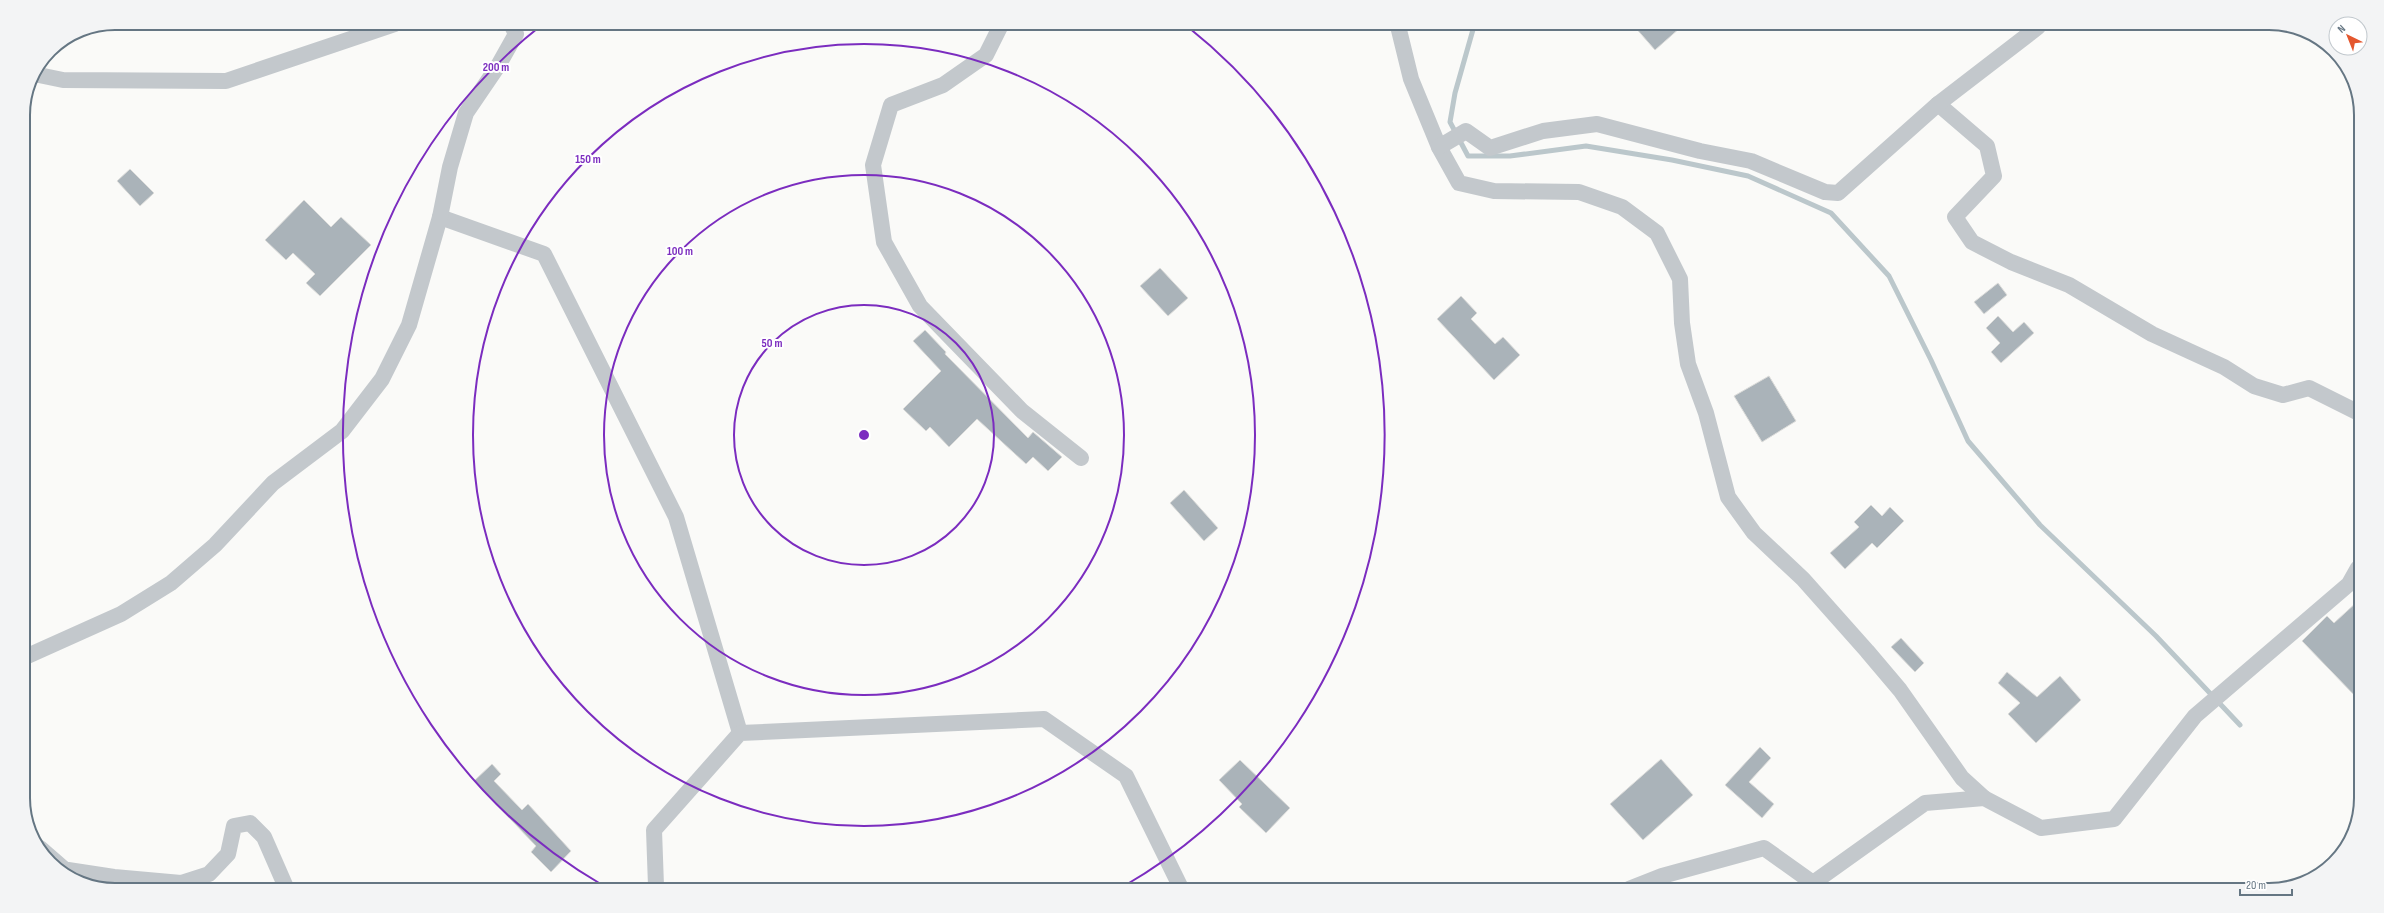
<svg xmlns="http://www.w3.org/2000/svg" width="2384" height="913" viewBox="0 0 2384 913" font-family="'Sofia Sans Condensed',sans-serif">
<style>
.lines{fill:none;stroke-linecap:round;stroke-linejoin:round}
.stream{stroke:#bbc7cb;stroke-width:5}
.building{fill:#aab3b9;stroke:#dcdcda}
.street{stroke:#c3c8cc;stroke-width:16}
.ring{fill:none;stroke:#7b2cbf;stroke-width:2}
.rim{fill:none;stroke:#657683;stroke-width:2}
.centre{fill:#7b2cbf;stroke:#fff;stroke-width:2}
.ring-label{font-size:12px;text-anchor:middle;font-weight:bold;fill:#7b2cbf;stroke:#fff;stroke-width:4;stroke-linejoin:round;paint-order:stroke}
</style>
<rect width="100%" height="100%" fill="#fafaf8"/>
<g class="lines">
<polyline class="stream" points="1474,26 1455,93 1450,122 1468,156 1510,156 1586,146 1672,160 1748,176 1831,213 1889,276 1931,360 1968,441 2040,525 2156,636 2240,725"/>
</g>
<g class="building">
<polygon points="1634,26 1674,27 1681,27 1655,50"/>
<polygon points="130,169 154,193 140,206 117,181"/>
<polygon points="304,200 331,227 341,217 371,245 320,296 306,283 315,274 293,253 286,260 265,240"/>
<polygon points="1160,268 1188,298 1168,316 1140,286"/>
<polygon points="1998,283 2007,295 1984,314 1974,302"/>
<polygon points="1461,296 1477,313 1471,319 1495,344 1503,337 1520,355 1494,380 1437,319"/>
<polygon points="1998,316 2013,332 2024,322 2034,333 2001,363 1991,352 2000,343 1986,328"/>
<polygon points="925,330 946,352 945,354 1028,438 1033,432 1062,457 1048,471 1033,457 1026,464 977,419 949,447 930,427 926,431 903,409 941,371 913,341"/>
<polygon points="1769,376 1796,421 1762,442 1734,396"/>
<polygon points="1184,490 1218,528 1204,541 1170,503"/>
<polygon points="1871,505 1882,516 1890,507 1904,521 1877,548 1872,543 1845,569 1830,553 1859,527 1854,522"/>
<polygon points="2358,601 2357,626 2357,698 2302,641 2327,616 2334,623"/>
<polygon points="1901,638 1924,663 1915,672 1891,647"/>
<polygon points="2007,672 2037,697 2060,676 2081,700 2036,743 2008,714 2020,703 1998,683"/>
<polygon points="1760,747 1771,758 1749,782 1774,804 1762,818 1725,785"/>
<polygon points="1661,759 1693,795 1643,840 1610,804"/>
<polygon points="1240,760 1290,808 1266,833 1239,807 1242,804 1219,780"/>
<polygon points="492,764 501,774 494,781 522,810 528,804 571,851 551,872 531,852 536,846 474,781"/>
</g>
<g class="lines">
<g class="street">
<polyline points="1001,25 986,55 943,85 891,105 873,165 884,242 920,306 1022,411 1081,458"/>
<polyline points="1398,26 1411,79 1439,147 1459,183 1494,191 1579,192 1622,207 1657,233 1680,279 1682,323 1688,364 1706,413 1728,497 1754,533 1803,579 1867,651 1900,690 1962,778 1984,798"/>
<polyline points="34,74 63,80 226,81 395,24"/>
<polyline points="1938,104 1987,146 1994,176 1955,217 1972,242 2011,262 2069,285 2152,334 2224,367 2254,386 2283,395 2309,388 2359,413"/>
<polyline points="1439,147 1466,131 1490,148 1543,131 1597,124 1700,151 1751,161 1825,192 1838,193 1938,104 2038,27"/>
<polyline points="440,217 544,254 676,517 740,733"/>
<polyline points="23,658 121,614 171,583 215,545 273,483 342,431 382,379 409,325 440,217 450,167 466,113 498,66 516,34 511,24"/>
<polyline points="40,848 71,875"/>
<polyline points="68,870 114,877 181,883 209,874 228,854 234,826 250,823 264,837 285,885"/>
<polyline points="656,886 654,830 740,733 1044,719 1126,776 1181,888"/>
<polyline points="1629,889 1662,876 1764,848 1813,883 1925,803 1984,798 2041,828 2114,819 2195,716 2349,584 2358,568"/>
</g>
</g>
<g class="ring">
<circle cx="864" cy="435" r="130"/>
<circle cx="864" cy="435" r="260"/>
<circle cx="864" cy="435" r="391"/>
<path d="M604 886A521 521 0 0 1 543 24M1188 27A521 521 0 0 1 1124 886"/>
</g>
<path d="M0 0H2384V913H0ZM115 30H2269A85 85 0 0 1 2354 115V798A85 85 0 0 1 2269 883H115A85 85 0 0 1 30 798V115A85 85 0 0 1 115 30Z" fill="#f3f4f5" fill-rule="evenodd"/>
<path class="rim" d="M115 30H2269A85 85 0 0 1 2354 115V798A85 85 0 0 1 2269 883H115A85 85 0 0 1 30 798V115A85 85 0 0 1 115 30Z"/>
<circle cx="864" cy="435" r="6" class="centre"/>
<g class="ring-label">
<text x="496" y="71">200 m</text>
<text x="588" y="163">150 m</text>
<text x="680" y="255">100 m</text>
<text x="772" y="347">50 m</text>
</g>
<g transform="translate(2348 36) rotate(317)"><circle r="19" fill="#ffffff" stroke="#c1c8cd"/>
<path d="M0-3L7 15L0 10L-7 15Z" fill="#e4572e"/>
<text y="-6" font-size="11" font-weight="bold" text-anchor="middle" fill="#657683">N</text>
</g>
<path d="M2240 889v6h52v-6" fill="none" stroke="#657683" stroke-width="2"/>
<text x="2246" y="889" font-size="12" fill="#657683" stroke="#ffffff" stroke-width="3" paint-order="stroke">20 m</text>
</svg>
